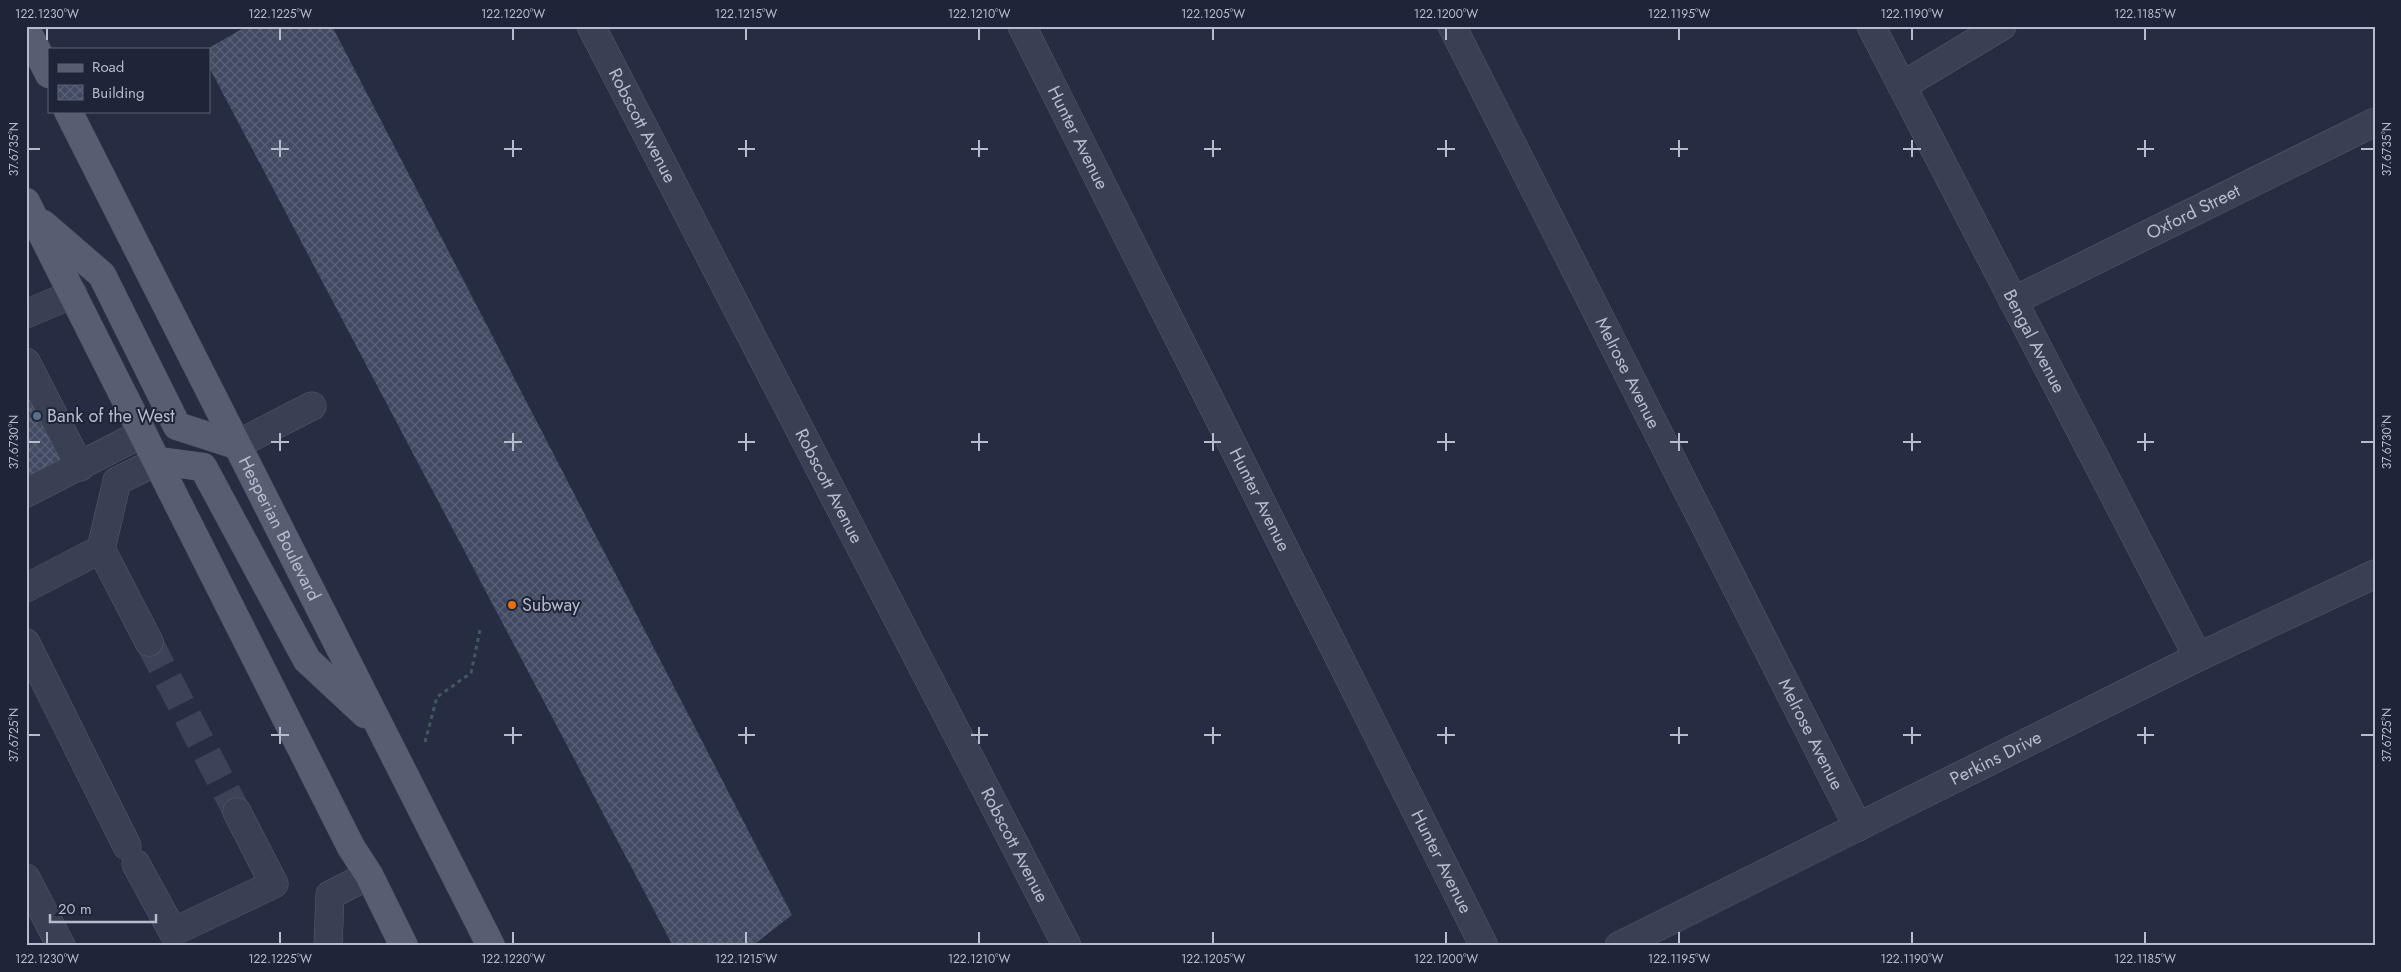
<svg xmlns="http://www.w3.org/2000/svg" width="2401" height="972" viewBox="0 0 2401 972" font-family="Jost,sans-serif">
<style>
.building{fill:url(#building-cross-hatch)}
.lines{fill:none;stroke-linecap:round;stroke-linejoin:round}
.minor-tunnel{stroke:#3c4258;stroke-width:28;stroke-dasharray:28 14;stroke-linecap:butt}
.minor-casing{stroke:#555b6d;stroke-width:29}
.major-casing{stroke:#44495c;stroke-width:29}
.path{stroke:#43575e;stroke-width:3;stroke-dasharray:4 4;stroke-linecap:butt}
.minor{stroke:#3a4053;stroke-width:28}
.major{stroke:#585e72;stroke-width:28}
.ticks{fill:none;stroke:#b7bccc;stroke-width:2}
.service-dot{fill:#5c6f8a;stroke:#1f2538;stroke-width:2}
.food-dot{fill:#e8710a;stroke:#1f2538;stroke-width:2}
.labels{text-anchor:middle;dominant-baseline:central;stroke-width:4;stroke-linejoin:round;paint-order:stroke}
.street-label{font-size:18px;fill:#b7bccc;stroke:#1f2538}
.poi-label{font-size:18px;fill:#b7bccc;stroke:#1f2538;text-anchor:start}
.neatline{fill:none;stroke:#b7bccc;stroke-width:2}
.ticks-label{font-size:12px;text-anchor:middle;fill:#b7bccc}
</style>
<defs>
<pattern id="building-cross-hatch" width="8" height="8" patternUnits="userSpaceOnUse" patternTransform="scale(1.25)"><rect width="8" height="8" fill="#424a63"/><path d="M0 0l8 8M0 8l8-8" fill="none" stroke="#5b6278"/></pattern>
</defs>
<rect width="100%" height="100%" fill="#262d43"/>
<g class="building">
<polygon points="247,26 332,26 792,915 752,946 673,946 209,67 209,48"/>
<polygon points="26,376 69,456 26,477"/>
</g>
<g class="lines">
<polyline class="minor-tunnel" points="149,642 237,812"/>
<g class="minor-casing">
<g id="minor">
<path id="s1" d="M591,26L1067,946"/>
<path id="s2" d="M1022,26L1484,946"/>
<path id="s3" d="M1452,26L1858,827"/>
<path id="s4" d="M1871,26L2198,657"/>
<polyline points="1902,86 2002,26"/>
<path id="s5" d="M2013,301L2375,122"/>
<polyline points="26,314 73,294"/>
<polyline points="26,362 80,467"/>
<polyline points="236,445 312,406"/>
<polyline points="26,493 143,433"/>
<polyline points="101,549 149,642"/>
<polyline points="26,588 101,549 117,481 158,461"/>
<polyline points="26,643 127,846"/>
<polyline points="136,864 173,932 274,884 237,812"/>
<polyline points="26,878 61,946"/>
<polyline points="328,946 330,895 369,875"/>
<path id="s6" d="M1619,946L2198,657L2375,574"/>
</g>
</g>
<g class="major-casing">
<g id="major">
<polyline points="26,29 49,74"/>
<path id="s7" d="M68,111L491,946"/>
<polyline points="26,202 351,847 369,875 404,946"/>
<polyline points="43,224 102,275 177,426 236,445"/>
<polyline points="158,461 203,467 307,660 365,714"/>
</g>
</g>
<polyline class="path" points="425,742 437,697 471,673 480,630"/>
<use href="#minor" class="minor"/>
<use href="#major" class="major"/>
</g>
<path class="ticks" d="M47,28V40M280,28V40M513,28V40M746,28V40M979,28V40M1213,28V40M1446,28V40M1679,28V40M1912,28V40M2145,28V40M280,140V157M513,140V157M746,140V157M979,140V157M1213,140V157M1446,140V157M1679,140V157M1912,140V157M2145,140V157M28,149H40M271,149H289M504,149H522M738,149H755M971,149H988M1204,149H1221M1437,149H1455M1670,149H1688M1903,149H1921M2137,149H2154M2361,149H2374M280,433V451M513,433V451M746,433V451M979,433V451M1213,433V451M1446,433V451M1679,433V451M1912,433V451M2145,433V451M28,442H40M271,442H289M504,442H522M738,442H755M971,442H988M1204,442H1221M1437,442H1455M1670,442H1688M1903,442H1921M2137,442H2154M2361,442H2374M280,727V744M513,727V744M746,727V744M979,727V744M1213,727V744M1446,727V744M1679,727V744M1912,727V744M2145,727V744M28,735H40M271,735H289M504,735H522M738,735H755M971,735H988M1204,735H1221M1437,735H1455M1670,735H1688M1903,735H1921M2137,735H2154M2361,735H2374M47,932V944M280,932V944M513,932V944M746,932V944M979,932V944M1213,932V944M1446,932V944M1679,932V944M1912,932V944M2145,932V944"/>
<circle class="service-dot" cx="37" cy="416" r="5"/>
<circle class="food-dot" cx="512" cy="605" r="5"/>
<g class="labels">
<g class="street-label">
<text stroke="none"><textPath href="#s1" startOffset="112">Robscott Avenue</textPath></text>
<text stroke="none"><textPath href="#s2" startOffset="125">Hunter Avenue</textPath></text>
<text stroke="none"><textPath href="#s5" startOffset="201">Oxford Street</textPath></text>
<text stroke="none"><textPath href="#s4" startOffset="355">Bengal Avenue</textPath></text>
<text stroke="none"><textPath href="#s3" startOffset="389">Melrose Avenue</textPath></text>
<text stroke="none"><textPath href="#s1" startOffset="518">Robscott Avenue</textPath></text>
<text stroke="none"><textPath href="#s2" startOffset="530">Hunter Avenue</textPath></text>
<text stroke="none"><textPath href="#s7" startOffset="468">Hesperian Boulevard</textPath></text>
<text stroke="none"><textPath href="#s3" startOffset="794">Melrose Avenue</textPath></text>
<text stroke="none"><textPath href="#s6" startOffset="421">Perkins Drive</textPath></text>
<text stroke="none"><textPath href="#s1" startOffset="922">Robscott Avenue</textPath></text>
<text stroke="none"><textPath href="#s2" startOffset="935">Hunter Avenue</textPath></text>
</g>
<g class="poi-label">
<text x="47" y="416">Bank of the West</text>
<text x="522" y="605">Subway</text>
</g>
</g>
<rect width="2401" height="972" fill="none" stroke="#1f2538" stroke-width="55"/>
<rect x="48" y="48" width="162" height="65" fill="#1f2538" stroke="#5c6173"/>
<rect x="58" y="64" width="25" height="8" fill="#585e72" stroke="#5c6173"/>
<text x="92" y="72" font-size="15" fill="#b7bccc">Road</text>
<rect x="58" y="85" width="25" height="15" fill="url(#building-cross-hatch)" stroke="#5c6173"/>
<text x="92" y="98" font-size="15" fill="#b7bccc">Building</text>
<path d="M50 914v8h106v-8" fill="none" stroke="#b7bccc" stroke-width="2.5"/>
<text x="58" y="914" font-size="15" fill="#b7bccc" stroke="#1f2538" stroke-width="4" paint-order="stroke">20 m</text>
<rect x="28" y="28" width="2346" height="916" class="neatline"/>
<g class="ticks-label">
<text x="47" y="18">122.1230°W</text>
<text x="280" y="18">122.1225°W</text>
<text x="513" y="18">122.1220°W</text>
<text x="746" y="18">122.1215°W</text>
<text x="979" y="18">122.1210°W</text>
<text x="1213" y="18">122.1205°W</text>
<text x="1446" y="18">122.1200°W</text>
<text x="1679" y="18">122.1195°W</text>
<text x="1912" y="18">122.1190°W</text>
<text x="2145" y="18">122.1185°W</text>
<text transform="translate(14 149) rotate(-90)" y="4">37.6735°N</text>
<text transform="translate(2387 149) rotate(-90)" y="4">37.6735°N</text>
<text transform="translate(14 442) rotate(-90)" y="4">37.6730°N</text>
<text transform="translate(2387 442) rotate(-90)" y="4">37.6730°N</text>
<text transform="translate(14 735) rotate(-90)" y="4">37.6725°N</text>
<text transform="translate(2387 735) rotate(-90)" y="4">37.6725°N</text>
<text x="47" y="963">122.1230°W</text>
<text x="280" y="963">122.1225°W</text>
<text x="513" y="963">122.1220°W</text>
<text x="746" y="963">122.1215°W</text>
<text x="979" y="963">122.1210°W</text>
<text x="1213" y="963">122.1205°W</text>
<text x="1446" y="963">122.1200°W</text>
<text x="1679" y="963">122.1195°W</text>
<text x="1912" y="963">122.1190°W</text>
<text x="2145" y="963">122.1185°W</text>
</g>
</svg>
